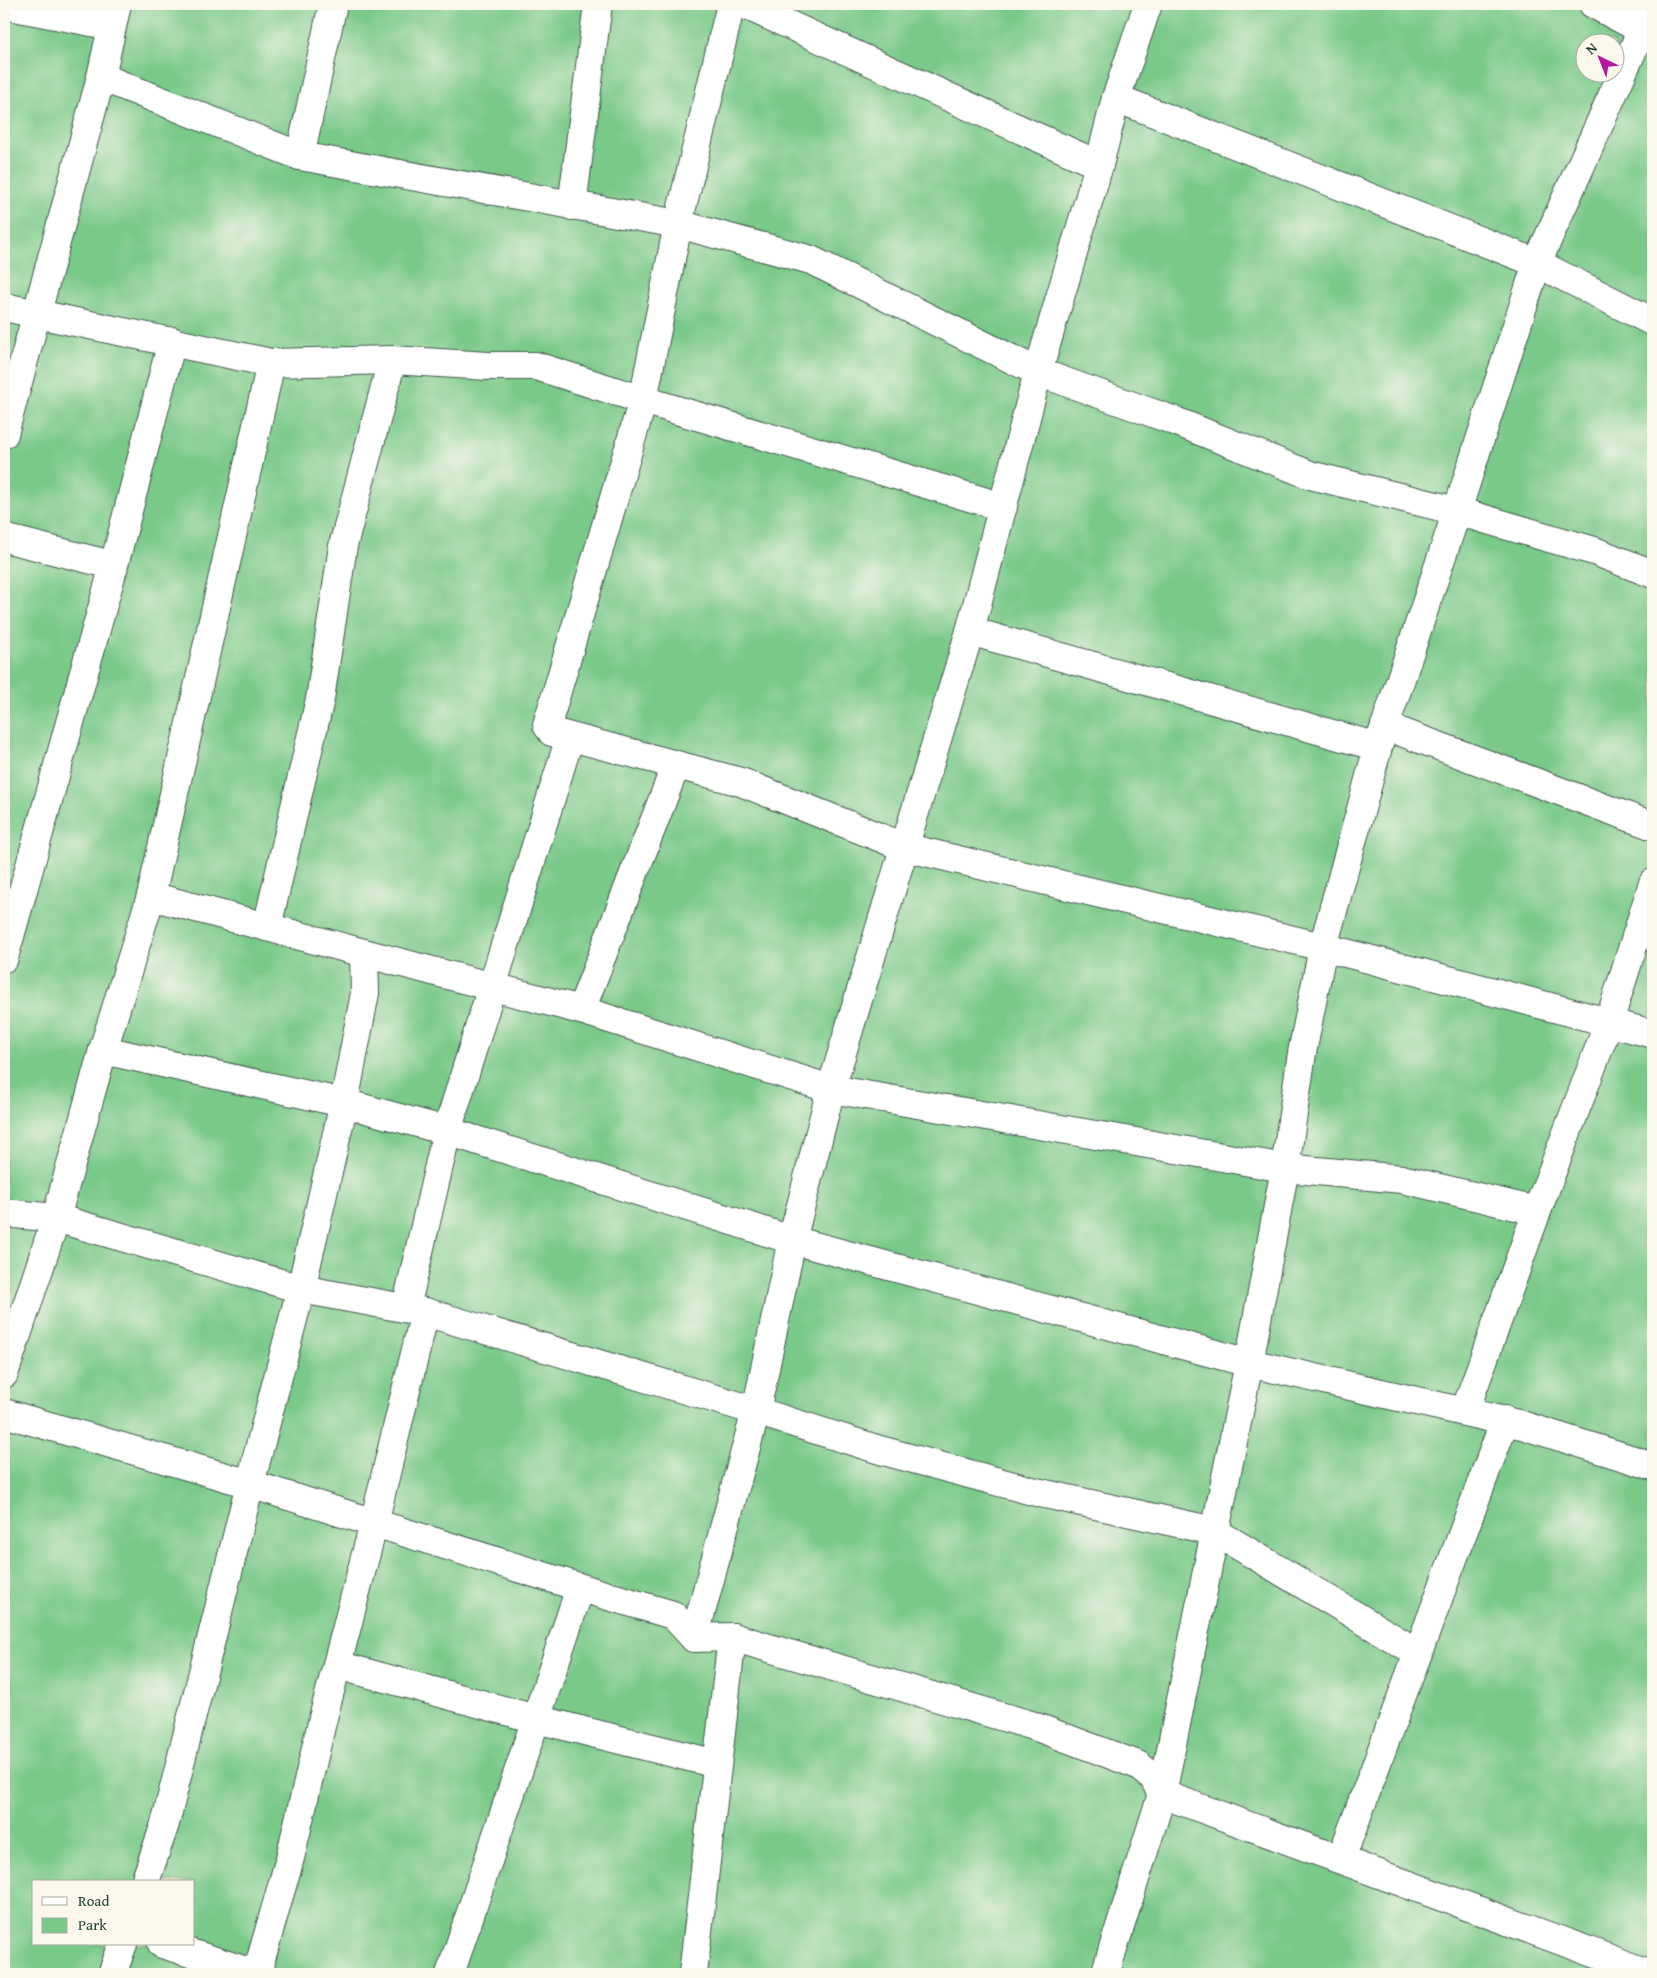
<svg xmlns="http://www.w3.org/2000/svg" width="1657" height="1978" viewBox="0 0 1657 1978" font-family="'Gentium Book Plus',serif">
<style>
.green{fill:#79c989;stroke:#4c835e;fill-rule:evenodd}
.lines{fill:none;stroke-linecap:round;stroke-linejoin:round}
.minor-casing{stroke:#3f564a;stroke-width:30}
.tertiary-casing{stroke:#3f564a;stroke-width:30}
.minor{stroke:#fff;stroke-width:28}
.tertiary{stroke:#fff;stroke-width:28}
</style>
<rect width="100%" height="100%" fill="#fbf7ec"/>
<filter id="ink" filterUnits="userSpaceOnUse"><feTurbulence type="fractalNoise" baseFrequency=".02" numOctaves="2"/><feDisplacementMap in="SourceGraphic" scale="10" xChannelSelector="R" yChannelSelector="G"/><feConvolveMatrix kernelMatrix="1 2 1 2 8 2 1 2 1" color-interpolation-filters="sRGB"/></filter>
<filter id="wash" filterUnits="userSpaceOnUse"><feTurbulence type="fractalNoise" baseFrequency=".0096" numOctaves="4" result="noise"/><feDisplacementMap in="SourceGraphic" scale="20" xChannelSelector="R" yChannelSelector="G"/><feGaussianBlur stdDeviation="1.12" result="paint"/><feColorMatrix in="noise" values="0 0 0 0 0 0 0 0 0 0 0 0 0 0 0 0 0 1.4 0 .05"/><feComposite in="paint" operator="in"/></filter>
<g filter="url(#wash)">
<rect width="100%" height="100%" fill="#f3e3c7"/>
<path class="green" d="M4,4H1653V1974H4ZM1584,42H1614V72H1584ZM34,1882H194V1944H34Z"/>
</g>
<g filter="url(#ink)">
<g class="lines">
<g class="minor-casing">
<g id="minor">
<polyline points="731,4 678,224 643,400 1003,507"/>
<polyline points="743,4 1099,165"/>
<polyline points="1593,4 1642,30 1653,34"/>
<polyline points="4,5 112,26"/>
<polyline points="101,77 300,156 678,224 811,260 1038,372 1175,421 1310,475 1457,511 1594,551 1653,574"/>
<polyline points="1116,98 1537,263 1653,322"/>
<polyline points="300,156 333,4"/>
<polyline points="572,206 598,4"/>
<polyline points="4,307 271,363 392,360 488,366 536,366 643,400 547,725 552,732 741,782 904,847 1323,947 1653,1034"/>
<polyline points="4,434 101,77 117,4"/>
<polyline points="4,538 112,565 113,569 4,958"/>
<polyline points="113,569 172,341"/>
<polyline points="970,631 1378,747"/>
<polyline points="1385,726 1653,826"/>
<polyline points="151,896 271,363"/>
<polyline points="267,927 320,699 343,546 392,360"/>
<polyline points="364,953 581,1010 831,1089 1285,1168 1402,1179 1537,1211"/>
<polyline points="581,1010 676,765"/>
<polyline points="103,1050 344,1103 447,1131 792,1240 1249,1363 1522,1425 1653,1466"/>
<polyline points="4,1213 56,1218 301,1289 425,1312 756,1411 880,1450 1036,1492 1214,1531 1418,1653"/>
<polyline points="406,1308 447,1131 570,737"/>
<polyline points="4,1374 56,1218 103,1050 151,896 364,953 365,993 344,1103 301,1289 250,1484 165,1824 145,1882"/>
<polyline points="1465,1411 1537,1211 1609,1022 1653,883"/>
<polyline points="694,1638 756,1411 792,1240 831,1089 970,631 1038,372 1099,165 1116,98 1148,4"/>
<polyline points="337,1665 536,1719 717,1764"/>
<polyline points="1341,1859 1505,1420"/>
<polyline points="162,1944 256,1974"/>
<polyline points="112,1974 123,1944"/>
<polyline points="260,1974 261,1959 290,1858 323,1718 374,1523 425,1312"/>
<polyline points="450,1974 580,1588"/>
<polyline points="693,1974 732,1637"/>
<polyline points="1105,1974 1162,1794 1249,1363 1285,1168 1302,1053 1323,947 1378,747 1457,511 1537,263 1653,5"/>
</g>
</g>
<g class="tertiary-casing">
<polyline id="tertiary" points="4,1413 250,1484 598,1593 673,1615 694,1638 732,1637 1034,1726 1138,1765 1153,1777 1162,1794 1651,1974"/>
</g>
<use href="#minor" class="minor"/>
<use href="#tertiary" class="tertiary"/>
</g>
</g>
<rect width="1657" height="1978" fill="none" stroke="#fbf7ec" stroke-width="20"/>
<rect x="32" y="1880" width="162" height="65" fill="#fbf7ec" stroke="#a3ada2"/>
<rect x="42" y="1897" width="25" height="8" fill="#ffffff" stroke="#a3ada2"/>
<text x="78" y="1906" font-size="15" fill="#1f3d34">Road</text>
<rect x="42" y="1918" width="25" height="15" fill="#79c989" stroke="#a3ada2"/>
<text x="78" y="1930" font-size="15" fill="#1f3d34">Park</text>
<g transform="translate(1600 58) rotate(317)"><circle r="24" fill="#fbf7ec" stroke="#a3ada2"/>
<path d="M0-4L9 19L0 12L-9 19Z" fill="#b5179e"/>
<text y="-8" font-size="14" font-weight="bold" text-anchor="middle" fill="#1f3d34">N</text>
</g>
</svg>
